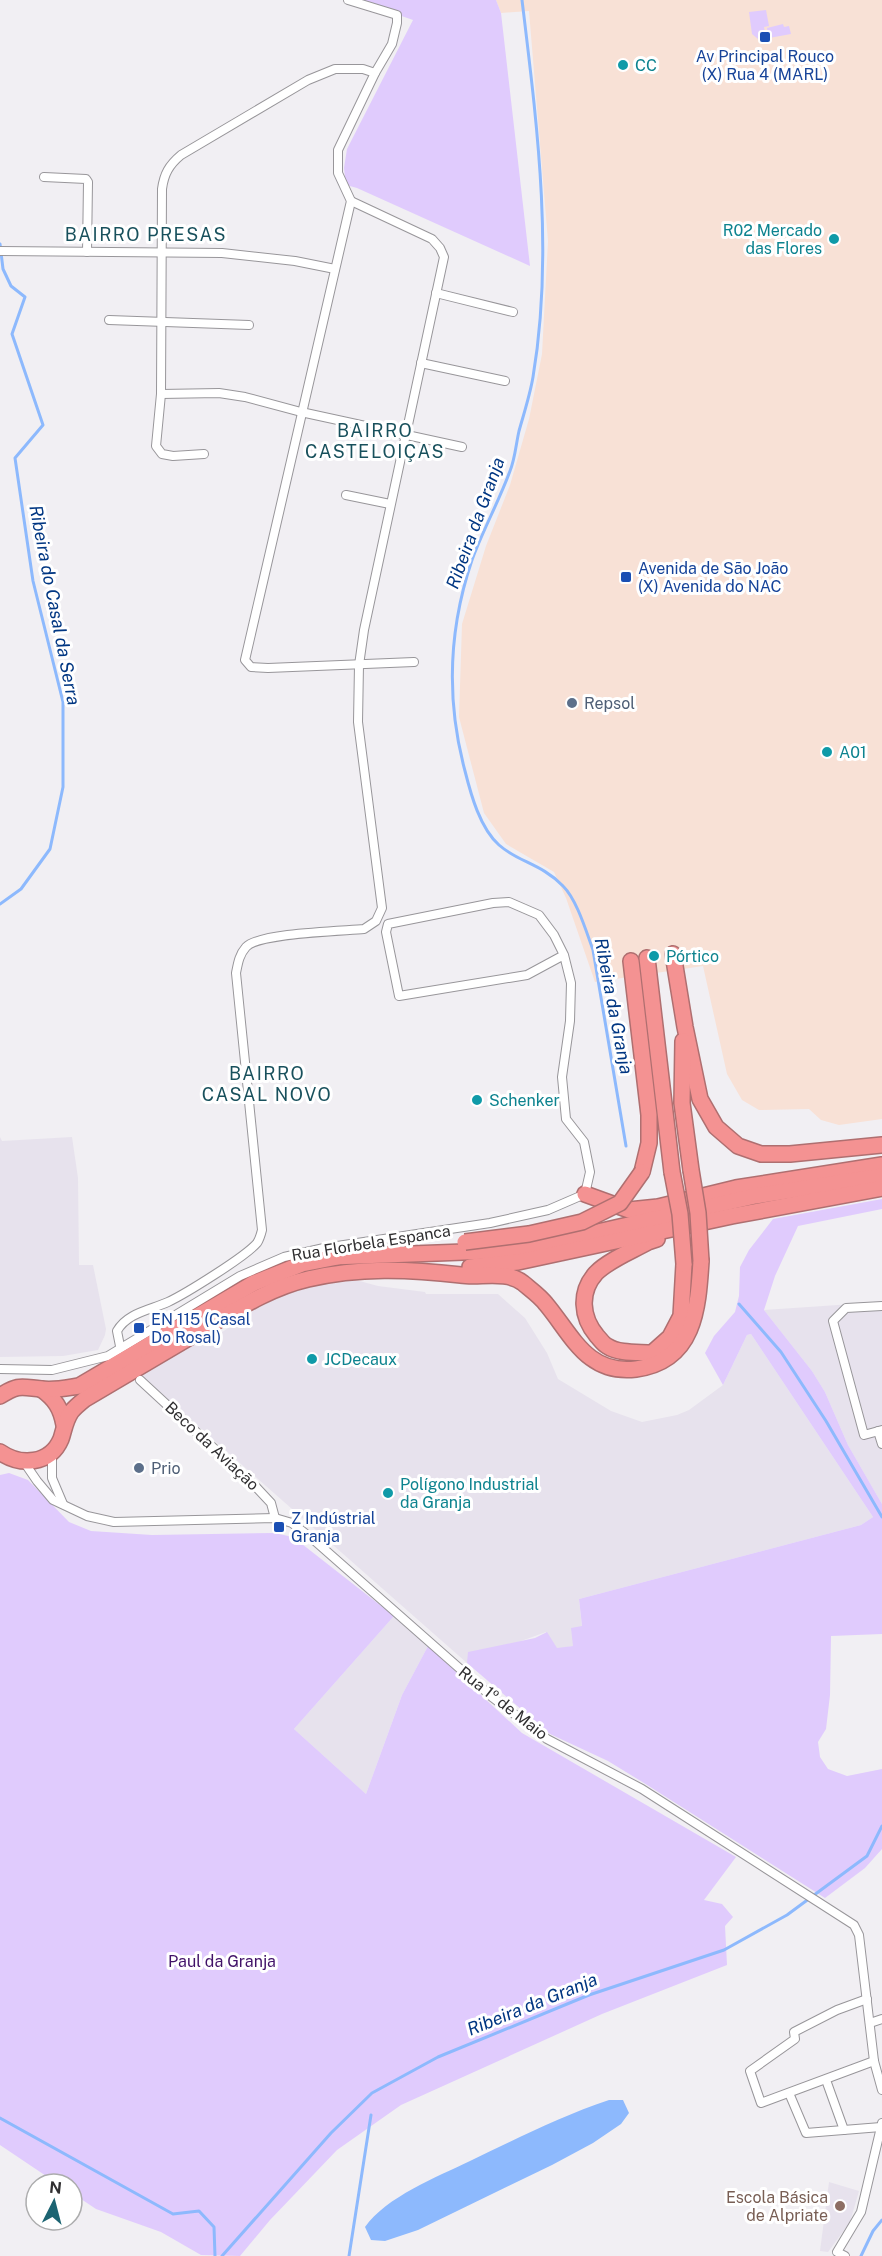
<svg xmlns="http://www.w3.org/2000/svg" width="882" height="2256" viewBox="0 0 882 2256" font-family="'Public Sans',sans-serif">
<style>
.commercial{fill:#f8e1d6}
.built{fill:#e7e2ed}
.green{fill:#e0cbfd}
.water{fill:#8db9fd}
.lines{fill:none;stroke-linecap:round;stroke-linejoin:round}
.stream{stroke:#8db9fd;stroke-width:3}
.street-casing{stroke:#98969a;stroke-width:10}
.highway-casing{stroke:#af6f70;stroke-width:18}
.street{stroke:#fff;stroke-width:8}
.highway{stroke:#f49292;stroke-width:15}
.highway-bridge-casing{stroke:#af6f70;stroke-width:18;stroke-linecap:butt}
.highway-bridge{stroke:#f49292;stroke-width:15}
.transit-dot{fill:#1a4fb4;stroke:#fff;stroke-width:2}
.culture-dot{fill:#0f9aa8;stroke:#fff;stroke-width:2}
.service-dot{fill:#5c6f8a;stroke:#fff;stroke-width:2}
.education-dot{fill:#8d6e63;stroke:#fff;stroke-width:2}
.labels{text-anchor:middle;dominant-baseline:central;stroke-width:6;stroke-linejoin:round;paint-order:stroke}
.transit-label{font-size:16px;fill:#164399;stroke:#fff;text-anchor:start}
.culture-label{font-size:16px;fill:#0d838f;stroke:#fff;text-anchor:start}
.service-label{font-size:16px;fill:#4e5e75;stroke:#fff;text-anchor:start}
.street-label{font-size:16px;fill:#302f31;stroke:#fff}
.park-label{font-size:16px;fill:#411268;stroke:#fff}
.education-label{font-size:16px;fill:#785e54;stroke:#fff;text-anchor:end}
.neighbourhood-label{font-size:18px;letter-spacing:1.5px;fill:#18505c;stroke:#fff}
.water-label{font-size:18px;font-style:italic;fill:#003682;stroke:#fff}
</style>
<rect width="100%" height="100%" fill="#f1eff3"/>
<polygon class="commercial" points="496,0 882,0 882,1119 839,1125 821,1120 809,1109 759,1110 742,1100 727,1074 703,966 595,982 566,898 554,872 506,844 484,813 459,717 462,624 486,546 510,485 529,419 542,354 548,241 529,11 501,13"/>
<g class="built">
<polygon points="0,1137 2,1141 72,1137 78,1178 79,1265 93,1265 106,1329 105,1335 98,1350 63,1356 0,1357"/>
<polygon points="352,1279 378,1286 425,1292 426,1294 498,1294 525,1318 547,1353 558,1379 611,1411 642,1422 677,1415 689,1410 723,1385 747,1335 751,1334 873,1517 861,1525 579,1599 582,1627 573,1646 557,1649 546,1632 469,1660 467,1663 141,1376 190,1346 215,1337 257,1308 289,1292 321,1283"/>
<polygon points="882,1302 882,1504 848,1445 825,1392 812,1371 764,1310"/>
<polygon points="394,1616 428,1646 402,1695 366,1794 294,1729"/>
<polygon points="829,2182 859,2191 850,2222 828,2252 820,2251"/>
</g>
<g class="green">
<polygon points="356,0 496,0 501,13 530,266 357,188 346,185 344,168 347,149 413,20"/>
<polygon points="766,10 769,26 764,27 766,38 758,39 752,34 749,12"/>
<polygon points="783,24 784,27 789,26 791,34 769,38 767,28"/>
<polygon points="882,1199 882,1209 798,1226 775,1276 764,1310 812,1371 825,1392 848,1445 882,1504 882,1634 831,1636 830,1695 826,1729 818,1742 820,1757 828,1769 847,1776 882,1769 882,1849 865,1868 825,1898 644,1783 608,1761 550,1734 467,1663 468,1652 535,1638 547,1632 557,1648 573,1646 571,1628 582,1626 579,1599 861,1525 873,1517 751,1334 747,1335 723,1385 705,1353 714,1336 735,1312 739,1296 740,1267 749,1250 773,1219"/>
<polygon points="9,1473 28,1480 69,1522 91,1531 152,1535 274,1533 293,1537 394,1616 294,1729 366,1794 402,1695 428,1646 522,1733 736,1857 704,1900 722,1904 733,1917 725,1926 727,1965 602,2014 401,2105 337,2150 270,2220 240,2256 201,2255 161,2232 96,2209 72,2193 72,2184 58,2184 0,2145 0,1475"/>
</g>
<path class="water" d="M609,2100H623L629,2113L621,2124L593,2143L552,2165L418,2230L385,2241L371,2240L365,2227C386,2197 437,2177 470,2161C516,2139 561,2116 609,2100Z"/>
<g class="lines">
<g class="stream">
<path d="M522,0C537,124 554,253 533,377C530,395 524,413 519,431C516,444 515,459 510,471C499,501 483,530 472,560C448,631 446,700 465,771C471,795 480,828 499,845C518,862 542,864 563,886C577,900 586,931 593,950L626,1146"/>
<polyline points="0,244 3,269 11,286 25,297 12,334 43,425 15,458 33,581 63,702 63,787 50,849 21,889 0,904"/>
<polyline points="739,1304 781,1352 826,1421 882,1517"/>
<polyline points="0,2118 173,2214 199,2211 214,2227 215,2256"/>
<polyline points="222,2256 331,2133 372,2093 438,2057 589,1995 724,1950 787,1915 867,1856 882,1826"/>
<polyline points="349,2256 371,2115"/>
<polyline points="861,2256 873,2231 882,2220"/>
</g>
<g class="street-casing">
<g id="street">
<polyline points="348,0 397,15 397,23 392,44 375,73 338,150 338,173 351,201 245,660 251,667 268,668 414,662"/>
<polyline points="44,177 86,179 88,182 87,252"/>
<polyline points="0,251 222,253 295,261 335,269"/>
<polyline points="436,293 513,312"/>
<polyline points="109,320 249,325"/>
<polyline points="421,363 505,381"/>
<polyline points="161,394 219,393 245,397 301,412 462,447"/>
<path d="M204,454L173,456L162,454L156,446L161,394L162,189C164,174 169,165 181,155L308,80L335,69H363L375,73"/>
<polyline points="346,495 390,504"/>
<polyline points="882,1306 846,1308 833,1321 864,1435 882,1430"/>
<path d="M120,1346L117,1331C127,1313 150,1310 168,1302C185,1294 245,1257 257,1243C259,1240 261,1234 262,1230L236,973C238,963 239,955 246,947C258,933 341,931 364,929L376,921L382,908L358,722L359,665L364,630L444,257L440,248L432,239L351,201"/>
<polyline points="0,1369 52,1370 108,1356 240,1276 284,1257 324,1248 490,1223 548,1210 585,1194 590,1172 584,1142 566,1119 562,1077 570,1021 571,983 564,955 554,935 539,915 509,902 493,903 388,924 386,932 399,996 527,975 564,955"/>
<polyline points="140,1380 256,1487 271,1503 275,1518"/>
<polyline points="878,1431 882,1444"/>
<polyline points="52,1452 52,1478 63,1504"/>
<polyline points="24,1462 37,1481 53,1500 87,1516 114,1522 275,1518 292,1523 315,1541 492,1697 547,1739 642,1789 854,1925 859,1935 874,2061 882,2090"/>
<polyline points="867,1999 837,2010 794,2032 795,2039 750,2071 761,2103 874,2061"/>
<polyline points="870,2023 882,2019"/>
<polyline points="826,2080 844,2130"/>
<polyline points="789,2093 806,2133 881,2127"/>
<polyline points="845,2256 837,2252 861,2212 882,2123"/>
</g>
</g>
<g class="highway-casing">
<g id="highway">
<polyline points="673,954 685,1027 700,1099 716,1127 738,1146 761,1154 790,1154 882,1145"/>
<polyline points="647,958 672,1172"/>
<polyline points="631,961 649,1115 649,1143 642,1172"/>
<polyline points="683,1041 682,1103 691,1170"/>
<polyline points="585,1194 629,1210 658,1207 736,1188 882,1165"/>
<path d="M657,1239L648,1242C632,1251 609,1260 596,1273C579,1292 581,1317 597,1336C600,1339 603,1344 607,1346C619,1354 638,1352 652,1353L670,1337L681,1316L684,1264"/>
<polyline points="332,1257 519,1250 755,1196 882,1176"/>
<polyline points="470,1267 518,1262 732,1216 882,1188"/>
<path d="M41,1389C55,1399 61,1408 64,1425"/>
<path d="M0,1396C19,1384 21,1387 41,1389C54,1391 66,1388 79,1386L254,1283L302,1264L343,1256"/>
<path d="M0,1452C20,1466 50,1465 61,1439C64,1430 65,1421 71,1412C75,1407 80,1403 85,1399C124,1376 163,1353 202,1330C236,1310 269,1288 308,1279C359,1267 409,1269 461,1275C479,1278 507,1270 523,1283C530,1289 540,1296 546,1304C572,1335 587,1375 636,1369C695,1361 698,1308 701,1261"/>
</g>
</g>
<use href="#street" class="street"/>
<use href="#highway" class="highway"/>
<g class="highway-bridge-casing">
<g id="highway-bridge">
<polyline points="691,1170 698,1213 701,1261"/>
<polyline points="672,1172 680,1214 684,1264"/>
<polyline points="465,1242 529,1234 582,1222 620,1203 642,1172"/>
</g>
</g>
<use href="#highway-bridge" class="highway-bridge"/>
</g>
<g class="transit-dot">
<rect x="759" y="31" width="12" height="12" rx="3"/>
<rect x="620" y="571" width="12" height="12" rx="3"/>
<rect x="133" y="1322" width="12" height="12" rx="3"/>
<rect x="273" y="1521" width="12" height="12" rx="3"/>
</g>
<g class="culture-dot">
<circle cx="623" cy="65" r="6"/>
<circle cx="834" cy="239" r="6"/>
<circle cx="827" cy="752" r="6"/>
<circle cx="654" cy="956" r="6"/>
<circle cx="477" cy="1100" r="6"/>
<circle cx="312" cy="1359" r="6"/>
<circle cx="388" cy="1493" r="6"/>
</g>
<g class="service-dot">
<circle cx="572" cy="703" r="6"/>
<circle cx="139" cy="1468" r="6"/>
</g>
<circle class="education-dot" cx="840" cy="2206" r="6"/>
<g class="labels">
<g class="transit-label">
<text x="765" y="56" text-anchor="middle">Av Principal Rouco<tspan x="765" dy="18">(X) Rua 4 (MARL)</tspan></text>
<text x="638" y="568">Avenida de São João<tspan x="638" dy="18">(X) Avenida do NAC</tspan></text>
<text x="151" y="1319">EN 115 (Casal<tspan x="151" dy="18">Do Rosal)</tspan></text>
<text x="291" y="1518">Z Indústrial<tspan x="291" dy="18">Granja</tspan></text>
</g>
<g class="culture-label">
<text x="635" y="65">CC</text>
<text x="822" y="230" text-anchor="end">R02 Mercado<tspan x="822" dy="18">das Flores</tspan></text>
<text x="839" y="752">A01</text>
<text x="666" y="956">Pórtico</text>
<text x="489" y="1100">Schenker</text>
<text x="324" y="1359">JCDecaux</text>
<text x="400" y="1484">Polígono Industrial<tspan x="400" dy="18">da Granja</tspan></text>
</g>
<g class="service-label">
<text x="584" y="703">Repsol</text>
<text x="151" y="1468">Prio</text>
</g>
<g class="street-label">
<text transform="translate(371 1243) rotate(-9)">Rua Florbela Espanca</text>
<text transform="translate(212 1446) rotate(43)">Beco da Aviação</text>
<text transform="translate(503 1703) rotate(38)">Rua 1º de Maio</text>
</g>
<g class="park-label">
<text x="222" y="1961">Paul da Granja</text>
</g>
<g class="education-label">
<text x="828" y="2197">Escola Básica<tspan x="828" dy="18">de Alpriate</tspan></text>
</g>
<g class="neighbourhood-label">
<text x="146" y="234">BAIRRO PRESAS</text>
<text x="375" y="430">BAIRRO<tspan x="375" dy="21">CASTELOIÇAS</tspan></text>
<text x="267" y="1073">BAIRRO<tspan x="267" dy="21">CASAL NOVO</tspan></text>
</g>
<g class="water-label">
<text transform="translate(475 523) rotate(-70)">Ribeira da Granja</text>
<text transform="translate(55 605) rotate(79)">Ribeira do Casal da Serra</text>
<text transform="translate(614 1006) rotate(79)">Ribeira da Granja</text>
<text transform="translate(532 2004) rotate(-22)">Ribeira da Granja</text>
</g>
</g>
<g transform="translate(54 2202) rotate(6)"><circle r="28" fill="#ffffff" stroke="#acacad" stroke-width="1.5"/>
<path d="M0-4.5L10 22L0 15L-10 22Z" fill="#1c6472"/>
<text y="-9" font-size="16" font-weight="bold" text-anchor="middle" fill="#302f31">N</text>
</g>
</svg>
